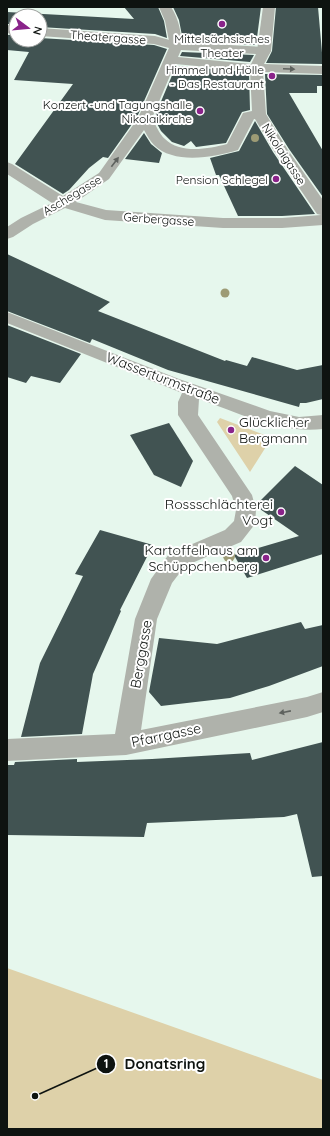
<svg xmlns="http://www.w3.org/2000/svg" width="330" height="1136" viewBox="0 0 330 1136" font-family="Quicksand,sans-serif">
<style>
.green{fill:#ded1a9}
.building{fill:#415352}
.lines{fill:none;stroke-linecap:round;stroke-linejoin:round}
.pedestrian{fill:#afb2ab;fill-rule:evenodd}
.minor{fill:#afb2ab;fill-rule:evenodd}
.tree{fill:#9d9b75}
.oneway{fill:#5e625e}
.poi-dot{fill:#8a238a;stroke:#fff;stroke-width:1.5}
.labels{text-anchor:middle;dominant-baseline:central;stroke-width:4;stroke-linejoin:round;paint-order:stroke}
.far-street-label{font-size:12px;fill:#0e1310;stroke:#fff}
.far-poi-label{font-size:12px;fill:#0e1310;stroke:#fff;text-anchor:end}
.street-label{font-size:14px;fill:#0e1310;stroke:#fff}
.poi-label{font-size:14px;fill:#0e1310;stroke:#fff;text-anchor:end}
.leader{fill:none;stroke:#0e1310;stroke-width:1.5}
.callout-dot{fill:#0e1310;stroke:#fff;stroke-width:1.5}
.mark-label{font-size:12px;text-anchor:middle;font-weight:bold;fill:#fff}
.callout-label{font-size:15px;text-anchor:middle;font-weight:bold;fill:#0e1310;stroke:#fff;stroke-width:4;stroke-linejoin:round;paint-order:stroke}
</style>
<rect width="100%" height="100%" fill="#e6f7ed"/>
<g class="green">
<polygon points="220,418 262,434 281,438 269,442 250,472 217,422"/>
<polygon points="7,968 323,1080 323,1129 7,1129"/>
</g>
<g class="building">
<polygon points="124,7 158,7 164,21 167,38 155,34 40,27 40,16 16,16 16,24 7,24 7,12 134,19"/>
<polygon points="173,7 261,7 256,45 183,41 179,20"/>
<polygon points="276,7 318,7 323,64 266,63 272,51"/>
<polygon points="7,35 16,35 16,40 40,40 40,38 154,45 167,49 137,117 108,158 103,157 89,168 69,190 63,194 15,164 73,84 14,80 29,52 7,50"/>
<polygon points="182,52 254,55 250,62 180,56"/>
<polygon points="176,66 249,72 250,110 242,112 226,143 196,147 191,141 184,146 172,142 161,131 154,118"/>
<polygon points="265,74 323,75 323,86 317,86 317,93 289,93 323,151 323,197 289,149 267,114"/>
<polygon points="255,121 273,152 315,214 282,216 238,216 219,175 216,175 210,158 239,151"/>
<polygon points="144,133 151,144 162,153 159,163 125,159"/>
<polygon points="7,254 110,302 98,311 225,361 226,360 247,366 252,357 297,370 323,365 323,399 306,403 300,403 299,407 168,370 92,339 90,343 7,311"/>
<polygon points="7,325 81,354 60,383 31,376 26,383 7,377"/>
<polygon points="169,423 193,461 181,487 154,475 130,435"/>
<polygon points="295,466 323,485 323,554 247,578 234,555 299,536 257,507 256,505"/>
<polygon points="100,530 153,545 120,610 121,611 93,674 82,734 21,737 40,663 83,576 75,574"/>
<polygon points="301,622 305,629 323,625 323,666 269,686 230,698 161,706 149,692 159,638 217,644"/>
<polygon points="323,742 323,876 312,877 297,814 284,817 147,823 144,837 7,835 7,765 14,765 15,762 77,759 77,762 152,759 250,753 252,760"/>
</g>
<g class="lines">
<g class="pedestrian">
<path d="M159,7H171C179,19 181,32 182,46L181,49H171L170,46L165,21Z"/>
<polygon points="263,7 275,7 271,51 269,54 259,54 257,51"/>
</g>
<g class="minor">
<polygon points="7,25 16,26 16,34 7,33"/>
<path d="M40,28L155,36L177,42L264,47L269,48L271,51L264,64L323,66V74L263,72L266,114L288,150L323,200V225L282,228H223L105,220L65,208L33,224L13,237L7,239V227L21,218L52,203L7,174V162L12,164L63,196L99,173L138,118L169,48L154,44L40,36ZM181,50L256,54L251,64L178,57ZM175,64L250,71L252,111L243,113L227,144C208,149 180,154 165,139C159,134 156,125 152,118ZM254,119H255L274,151L317,214L321,215L282,218H223L106,210L76,202L109,179L144,130C147,135 150,141 154,145C174,165 215,157 238,150Z"/>
<path d="M7,312L179,379L270,411L299,417L323,415V429C280,434 239,413 199,399L198,415L252,495L256,510L255,524L241,542L185,566L172,583L157,619L141,730L307,697L323,692V712L307,717L126,755L7,761V739L115,734L135,619L151,579L169,554L225,530L234,521L236,510L232,496L178,415V402L182,393L7,323Z"/>
</g>
</g>
<g class="tree">
<circle cx="255" cy="138" r="4"/>
<circle cx="225" cy="293" r="4.5"/>
<circle cx="229" cy="556" r="6"/>
</g>
<defs><path id="oneway-solid" d="M-6-.8H1V-3.2L6.5 0L1 3.2V.8H-6Z"/></defs>
<g class="oneway">
<use href="#oneway-solid" transform="translate(289 69) rotate(2)"/>
<use href="#oneway-solid" transform="translate(115 162) rotate(-53)"/>
<use href="#oneway-solid" transform="translate(285 712) rotate(169)"/>
</g>
<g class="poi-dot">
<circle cx="222" cy="24" r="4"/>
<circle cx="272" cy="76" r="4"/>
<circle cx="200" cy="111" r="4"/>
<circle cx="276" cy="179" r="4"/>
<circle cx="231" cy="430" r="4"/>
<circle cx="281" cy="512" r="4"/>
<circle cx="266" cy="558" r="4"/>
</g>
<g class="labels">
<g class="far-street-label">
<text transform="translate(108 37) rotate(4)">Theatergasse</text>
<text transform="translate(284 154) rotate(57)">Nikolaigasse</text>
<text transform="translate(72 195) rotate(-31)">Aschegasse</text>
<text transform="translate(159 219) rotate(4)">Gerbergasse</text>
</g>
<g class="far-poi-label">
<text x="222" y="38" text-anchor="middle">Mittelsächsisches<tspan x="222" dy="14">Theater</tspan></text>
<text x="264" y="69">Himmel und Hölle<tspan x="264" dy="14">- Das Restaurant</tspan></text>
<text x="192" y="104">Konzert -und Tagungshalle<tspan x="192" dy="14">Nikolaikirche</tspan></text>
<text x="268" y="179">Pension Schlegel</text>
</g>
<g class="street-label">
<text transform="translate(163 378) rotate(21)">Wasserturmstraße</text>
<text transform="translate(141 654) rotate(-80)">Berggasse</text>
<text transform="translate(166 735) rotate(-12)">Pfarrgasse</text>
</g>
<g class="poi-label">
<text x="239" y="422" text-anchor="start">Glücklicher<tspan x="239" dy="16">Bergmann</tspan></text>
<text x="273" y="504">Rossschlächterei<tspan x="273" dy="16">Vogt</tspan></text>
<text x="258" y="550">Kartoffelhaus am<tspan x="258" dy="16">Schüppchenberg</tspan></text>
</g>
</g>
<path class="leader" d="M35 1096L106 1064"/>
<g class="callout-dot">
<circle cx="35" cy="1096" r="4"/>
<circle cx="106" cy="1064" r="10"/>
</g>
<g class="mark-label">
<text x="106" y="1068">1</text>
</g>
<g class="callout-label">
<text x="165" y="1069">Donatsring</text>
</g>
<rect width="330" height="1136" fill="none" stroke="#0e1310" stroke-width="16"/>
<g transform="translate(28 28) rotate(106)"><circle r="19" fill="#ffffff" stroke="#9fa19f"/>
<path d="M0-3L7 15L0 10L-7 15Z" fill="#8a238a"/>
<text y="-6" font-size="11" font-weight="bold" text-anchor="middle" fill="#0e1310">N</text>
</g>
</svg>
